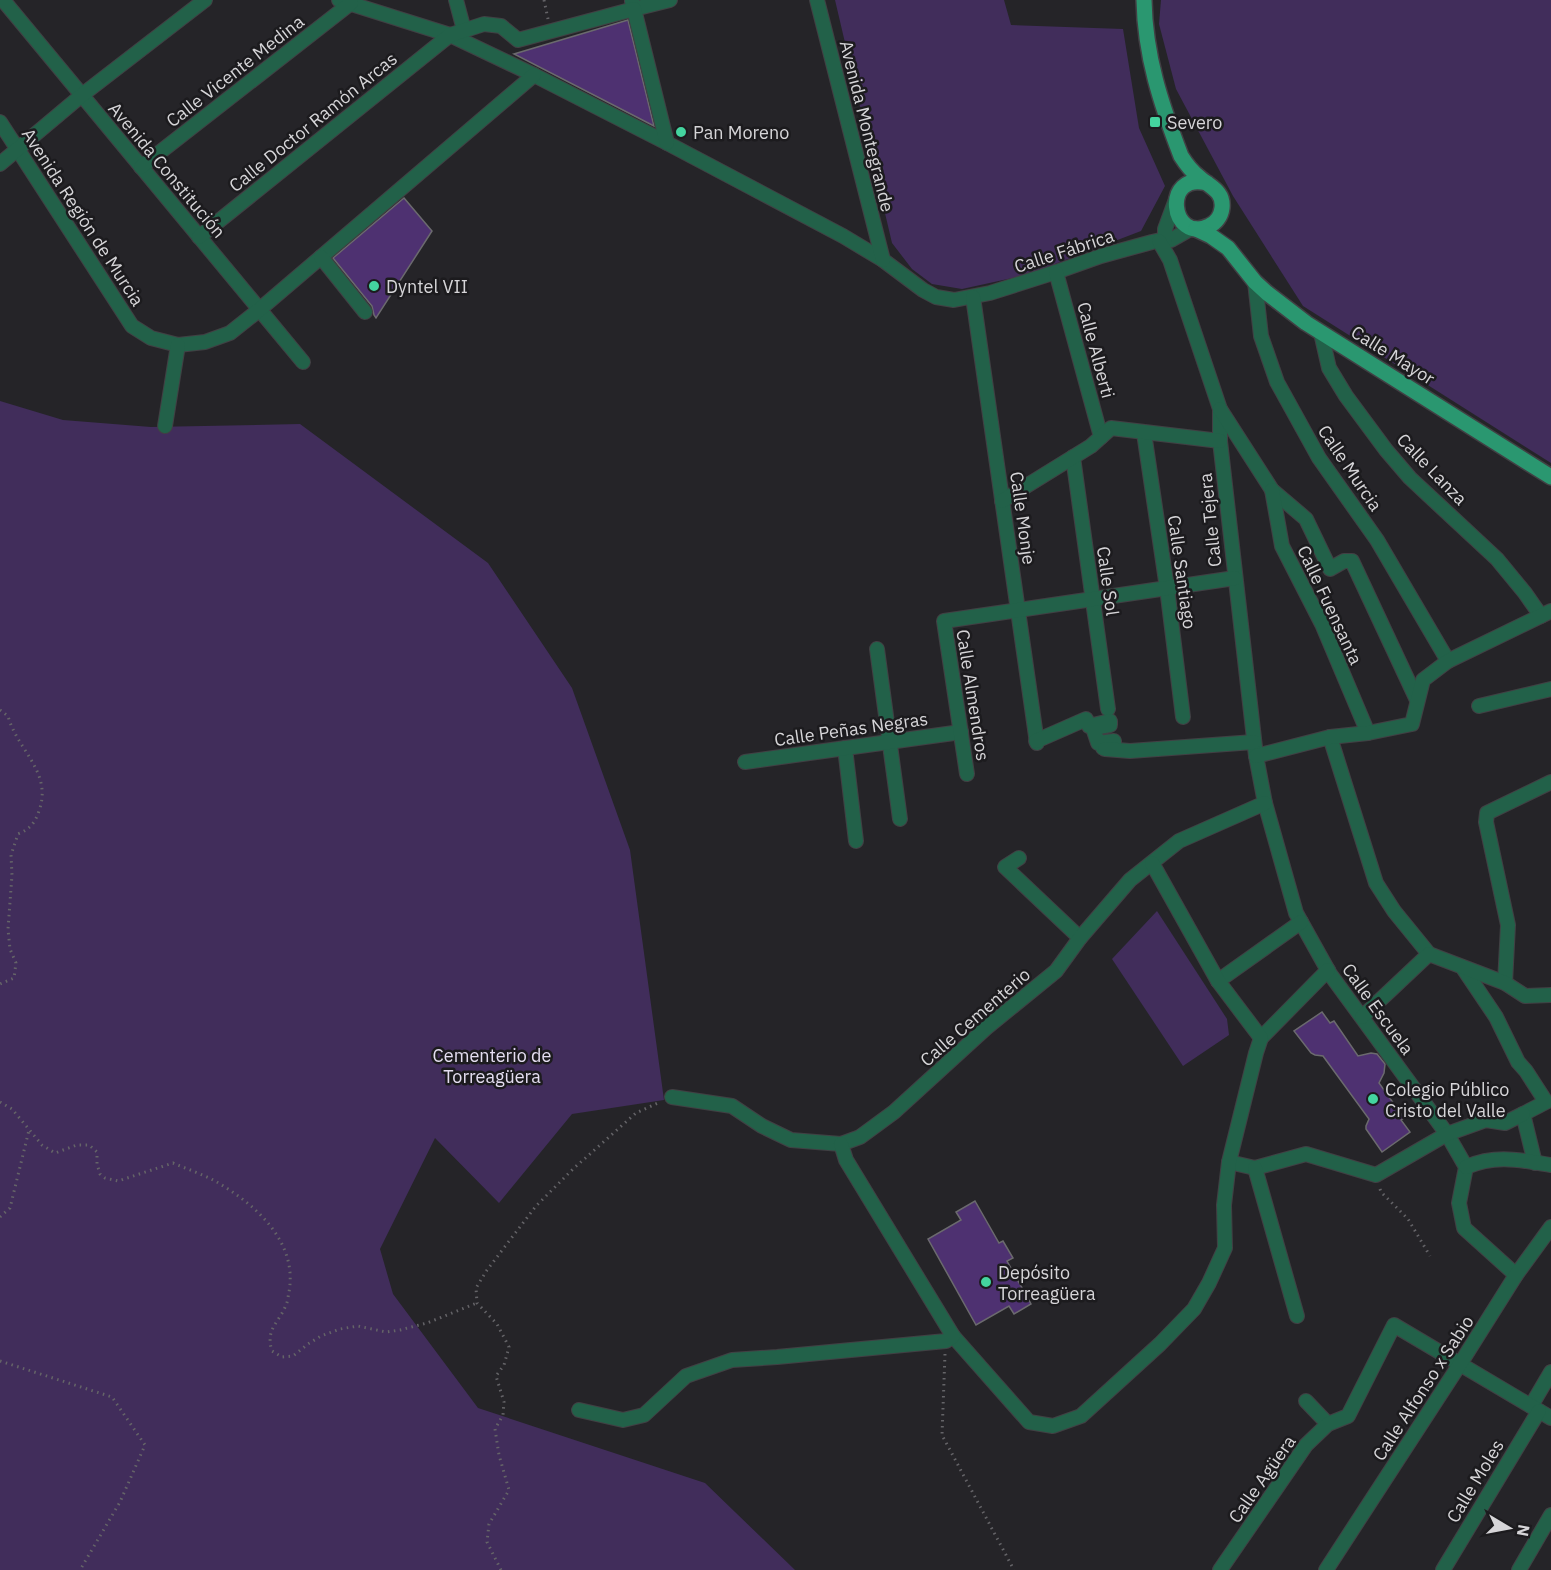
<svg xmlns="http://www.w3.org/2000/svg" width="1551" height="1570" viewBox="0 0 1551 1570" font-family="'IBM Plex Sans',sans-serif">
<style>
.green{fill:#412d5b}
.building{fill:#4e3171;stroke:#6b6a6e;stroke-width:1.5}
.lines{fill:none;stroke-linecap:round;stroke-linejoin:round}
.street-casing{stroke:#414044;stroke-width:16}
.primary-casing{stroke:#414044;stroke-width:18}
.path{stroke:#656468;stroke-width:3;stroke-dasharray:1.5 4.5;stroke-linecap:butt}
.street{stroke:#226149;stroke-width:14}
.primary{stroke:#2a9770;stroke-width:15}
.poi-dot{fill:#44d49f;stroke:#1c1b1e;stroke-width:2}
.labels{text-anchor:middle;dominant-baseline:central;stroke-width:5;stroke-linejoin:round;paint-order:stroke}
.street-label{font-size:18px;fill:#d6d5d8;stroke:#1c1b1e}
.poi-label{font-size:18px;fill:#d6d5d8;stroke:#1c1b1e;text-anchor:start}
.park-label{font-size:18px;fill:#e5def1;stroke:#1c1b1e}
</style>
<rect width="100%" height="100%" fill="#252428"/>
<g class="green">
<polygon points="835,0 1004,0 1011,25 1123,29 1139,128 1165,186 1141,231 1026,275 962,289 932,284 912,269 892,243"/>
<polygon points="1161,0 1551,0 1551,463 1303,306 1233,196 1176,89 1159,24"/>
<polygon points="0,401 63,420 151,427 300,424 488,563 572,688 630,850 664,1100 572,1114 499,1203 435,1138 380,1249 393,1294 478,1408 705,1483 795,1570 0,1570"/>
<polygon points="1157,911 1227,1019 1229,1035 1183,1066 1112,959"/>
</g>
<g class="building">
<polygon points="628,20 654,126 514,54"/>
<polygon points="404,198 432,231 376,318 374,315 372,306 333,258"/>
<polygon points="1322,1012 1330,1023 1334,1021 1358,1056 1371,1053 1377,1054 1385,1064 1384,1073 1379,1083 1404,1118 1401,1120 1410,1132 1382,1152 1366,1129 1366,1126 1369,1119 1323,1056 1315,1055 1311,1053 1294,1031"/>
<polygon points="975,1201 999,1243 1003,1241 1013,1258 1007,1261 1031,1304 1014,1314 1009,1306 976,1325 928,1239 961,1220 956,1212"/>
</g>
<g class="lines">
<g class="street-casing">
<g id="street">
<polyline points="3,0 303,362"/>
<polyline points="339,0 450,35 534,75 667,143 843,236 883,260 923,290 936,297 954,300 990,293 1056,272 1101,256 1152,242 1165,239 1171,240 1192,228"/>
<polyline points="456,0 464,30"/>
<polyline points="817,0 883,260"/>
<polyline points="632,1 634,9 670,0"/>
<polyline points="0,122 132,326 151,338 178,345 205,342 230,333 259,310 534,75"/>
<polyline points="0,164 82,95 205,0"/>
<polyline points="141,167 351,3 350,0"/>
<polyline points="199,237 450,35 484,24 501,26 518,40 634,9 667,143"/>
<polyline points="1165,239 1165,229 1175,202"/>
<polyline points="1159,241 1170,260 1220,409 1220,441 1256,756 1265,803 1296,913 1330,974 1447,1134 1466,1167 1459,1203 1464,1228 1516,1275"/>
<polyline points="321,257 365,312"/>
<polyline points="1056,272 1101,437"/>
<polyline points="1255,282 1261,336 1277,382 1319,458 1377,540 1448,661"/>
<polyline points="973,297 1037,743"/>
<polyline points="1321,333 1329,368 1346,396 1386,450 1410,478 1497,559 1525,593 1541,616"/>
<polyline points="1220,409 1272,490 1306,519 1330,569 1344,561 1352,561 1417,700"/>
<polyline points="165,426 178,345"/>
<polyline points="1144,433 1167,588 1183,717"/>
<polyline points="1073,457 1108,709"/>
<polyline points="1272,490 1282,546 1322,624 1368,733"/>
<polyline points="1002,501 1091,446 1111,428 1220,441"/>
<polyline points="877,649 900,819"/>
<polyline points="1479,706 1551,689"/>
<polyline points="1330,737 1376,883 1394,911 1429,954"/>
<polyline points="1036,741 1086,719 1089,726 1110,721 1110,725 1093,728 1098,743 1114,741 1114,746 1103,748"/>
<polyline points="845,748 856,841"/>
<polyline points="1105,749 1130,751 1254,742"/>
<polyline points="1256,756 1330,737 1368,733 1412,724 1423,680 1448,661 1551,611"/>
<polyline points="745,762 961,732"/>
<polyline points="967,774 944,621 1235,578"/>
<polyline points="1019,858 1005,867 1080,938"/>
<polyline points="1463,968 1496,1017 1518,1062 1526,1071 1546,1102 1523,1114 1535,1163"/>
<polyline points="1218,981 1301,922"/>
<polyline points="1505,983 1508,925 1486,822 1487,813 1551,782"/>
<polyline points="1362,1017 1429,954 1505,983 1525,996 1551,995"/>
<polyline points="1261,1038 1328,970"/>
<polyline points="672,1097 732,1106 762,1126 791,1140 841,1144 860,1137 894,1112 986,1028 1056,971 1080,938 1130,880 1179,841 1265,803"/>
<polyline points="1229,1162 1255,1168 1306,1154 1376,1175 1447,1134 1486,1120 1505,1123 1523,1114"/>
<path d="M1466,1167C1496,1154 1520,1160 1551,1165"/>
<polyline points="1255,1168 1297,1316"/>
<polyline points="953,1336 1029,1422 1053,1426 1081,1416 1160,1344 1194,1309 1209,1283 1225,1248 1224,1205 1229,1162 1256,1053 1261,1038 1218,981 1152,863"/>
<polyline points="1306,1401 1328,1424"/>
<polyline points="1531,1406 1551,1372"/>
<polyline points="579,1410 623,1420 644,1415 686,1376 732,1360 777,1357 946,1341 953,1336 846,1160 841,1144"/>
<polyline points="1220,1570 1306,1445 1328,1424 1348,1416 1394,1325 1551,1418"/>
<polyline points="1326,1570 1460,1364 1516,1275 1551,1227"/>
<polyline points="1443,1570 1539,1411"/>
<polyline points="1519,1570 1551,1515"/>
</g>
</g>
<g class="primary-casing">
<g id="primary">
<path d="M1144,0C1145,56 1161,104 1181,156C1186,164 1191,171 1199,177C1210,187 1224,191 1222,208C1221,216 1216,223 1209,226C1170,244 1162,171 1207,183"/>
<polyline points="1196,229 1211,236 1228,248 1255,282 1267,293 1306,323 1551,477"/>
</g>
</g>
<g class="path">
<polyline points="544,0 548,19"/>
<path d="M0,710L8,716C17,750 53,772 39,811C35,823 30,829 18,834L11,855L12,875L8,929L10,949L16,963L14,978L0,984"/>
<path d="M0,1102L12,1109L42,1145L55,1153L77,1145H89L97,1152V1164L100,1174L105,1178L118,1181L173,1163C187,1169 202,1174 215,1181C255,1204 298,1241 289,1292C288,1296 288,1301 286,1305C279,1323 265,1329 272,1351L282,1357L293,1356L308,1344L321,1336L340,1329L358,1326L386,1332L400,1330L427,1323L477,1303"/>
<polyline points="1380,1189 1381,1192 1408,1219 1430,1256"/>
<polyline points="0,1217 10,1208 29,1130"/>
<polyline points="945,1354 942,1435 1014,1570"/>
<polyline points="0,1361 112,1397 145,1445 120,1502 80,1570"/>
<polyline points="501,1570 487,1542 489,1524 509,1490 499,1455 495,1429 503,1415 504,1402 496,1376 504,1365 509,1347 497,1324 477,1303 476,1288 487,1270 536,1206 573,1169 636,1113 660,1102"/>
</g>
<use href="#street" class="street"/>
<use href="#primary" class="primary"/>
</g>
<g class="poi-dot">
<rect x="1149" y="116" width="12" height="12" rx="3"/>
<circle cx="681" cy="132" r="6"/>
<circle cx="374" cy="286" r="6"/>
<circle cx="1373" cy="1099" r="6"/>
<circle cx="986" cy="1282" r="6"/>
</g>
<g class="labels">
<g class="street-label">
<text transform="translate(235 71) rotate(-38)">Calle Vicente Medina</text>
<text transform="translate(313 122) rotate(-39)">Calle Doctor Ramón Arcas</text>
<text transform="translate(867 126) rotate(76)">Avenida Montegrande</text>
<text transform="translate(167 170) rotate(50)">Avenida Constitución</text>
<text transform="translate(83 217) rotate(57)">Avenida Región de Murcia</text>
<text transform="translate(1064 251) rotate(-18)">Calle Fábrica</text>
<text transform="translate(1096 350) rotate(75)">Calle Alberti</text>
<text transform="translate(1393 355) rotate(32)">Calle Mayor</text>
<text transform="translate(1350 468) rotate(56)">Calle Murcia</text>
<text transform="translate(1432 469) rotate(46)">Calle Lanza</text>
<text transform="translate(1023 518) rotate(82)">Calle Monje</text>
<text transform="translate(1210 520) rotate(-96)">Calle Tejera</text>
<text transform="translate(1182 572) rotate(82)">Calle Santiago</text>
<text transform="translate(1108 581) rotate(82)">Calle Sol</text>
<text transform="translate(1330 605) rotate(65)">Calle Fuensanta</text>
<text transform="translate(973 695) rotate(81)">Calle Almendros</text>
<text transform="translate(851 729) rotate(-8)">Calle Peñas Negras</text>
<text transform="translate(1378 1009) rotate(54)">Calle Escuela</text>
<text transform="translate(975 1017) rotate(-41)">Calle Cementerio</text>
<text transform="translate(1423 1388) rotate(-57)">Calle Alfonso x Sabio</text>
<text transform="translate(1262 1479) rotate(-55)">Calle Agüera</text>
<text transform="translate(1475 1481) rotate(-59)">Calle Moles</text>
</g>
<g class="poi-label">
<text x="1167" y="122">Severo</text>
<text x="693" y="132">Pan Moreno</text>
<text x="386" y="286">Dyntel VII</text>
<text x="1385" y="1089">Colegio Público<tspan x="1385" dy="21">Cristo del Valle</tspan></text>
<text x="998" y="1272">Depósito<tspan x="998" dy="21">Torreagüera</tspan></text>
</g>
<g class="park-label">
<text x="492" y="1055">Cementerio de<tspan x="492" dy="21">Torreagüera</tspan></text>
</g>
</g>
<g transform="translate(1509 1528) rotate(100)" stroke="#1c1b1e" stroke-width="4.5" paint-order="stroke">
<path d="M0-4.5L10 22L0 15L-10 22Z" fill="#d6d5d8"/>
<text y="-9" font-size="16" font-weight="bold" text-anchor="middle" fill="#d6d5d8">N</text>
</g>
</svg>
